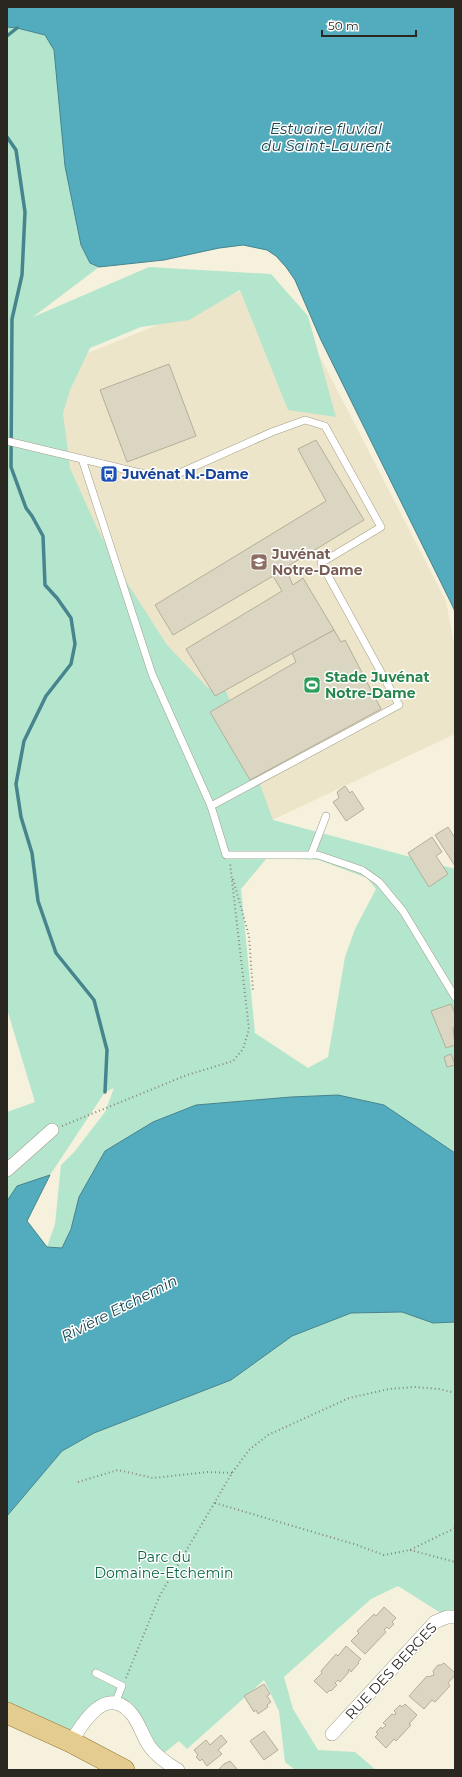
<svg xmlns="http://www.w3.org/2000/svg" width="462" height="1777" viewBox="0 0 462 1777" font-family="Montserrat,sans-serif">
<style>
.built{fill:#ede5c9}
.green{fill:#b4e5cd;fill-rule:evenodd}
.water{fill:#53acbd;stroke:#46848e}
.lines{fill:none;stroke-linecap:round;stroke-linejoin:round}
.stream{stroke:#46848e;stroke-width:3.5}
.building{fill:#dbd6c1;stroke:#b4af9b}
.lane-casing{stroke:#a29d8a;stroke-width:8}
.street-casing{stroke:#a29d8a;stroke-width:14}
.primary-casing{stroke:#977c38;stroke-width:22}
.path{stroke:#898678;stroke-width:2;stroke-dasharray:1 3;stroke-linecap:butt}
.lane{stroke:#fff;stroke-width:7}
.street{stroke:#fff;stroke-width:13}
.primary{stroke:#e4cb8f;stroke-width:21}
.labels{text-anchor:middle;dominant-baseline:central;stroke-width:3;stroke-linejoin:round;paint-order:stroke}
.transit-label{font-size:14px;font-weight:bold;fill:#164399;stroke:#fff;text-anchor:start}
.education-label{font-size:14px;font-weight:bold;fill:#785e54;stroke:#fff;text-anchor:start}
.leisure-label{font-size:14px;font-weight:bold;fill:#27864d;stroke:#fff;text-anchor:start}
.park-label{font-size:14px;fill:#0a6647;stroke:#fff}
.street-label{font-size:14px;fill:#292720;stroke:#fff}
.water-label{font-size:15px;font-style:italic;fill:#1a434b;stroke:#fff}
</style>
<rect width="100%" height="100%" fill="#f6f1dc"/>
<polygon class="built" points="264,282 296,310 446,601 455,649 455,734 217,846 75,523 41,372"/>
<g class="green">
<path d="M7,7H455V616L450,600L321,340L295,280L286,267L276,256L267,250L243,245L99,267L33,317L149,267L271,274L308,316L336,417L288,410L240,290L189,320L141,327L90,348L70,390L63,413L70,468L97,528L126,581L167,645L208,688L226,691L273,820L455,869V1153L384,1105L338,1096L291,1097L196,1105L153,1122L105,1151L62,1248L47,1247L55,1224L61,1165L75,1151L105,1112L114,1088L105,1092L50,1175L17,1186L7,1201V1112L35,1102L7,1009ZM267,858L319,860L367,878L376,889L355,929L345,957L328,1057L308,1068L255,1033L241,889Z"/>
<polygon points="402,1312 433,1323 455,1322 455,1617 447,1617 398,1586 371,1599 284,1677 293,1709 318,1750 355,1752 376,1770 295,1770 285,1762 279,1711 264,1680 187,1749 179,1741 159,1757 115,1703 86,1718 79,1746 7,1712 7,1516 62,1451 94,1433 231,1380 292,1336 351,1313"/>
</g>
<g class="water">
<polygon points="7,7 455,7 455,611 321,340 295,280 286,267 276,256 267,250 243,245 219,248 164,260 99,267 90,263 81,245 65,166 54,50 45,35 17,28 7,27"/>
<polygon points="338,1095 384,1105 455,1153 455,1322 433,1323 402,1312 351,1313 292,1336 231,1380 94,1433 62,1451 7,1516 7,1201 17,1186 50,1175 27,1221 47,1247 62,1248 71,1229 79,1197 105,1151 153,1122 196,1105 291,1097"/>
</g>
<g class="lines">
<g class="stream">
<polyline points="7,36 17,28"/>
<polyline points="7,137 16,150 25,212 22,275 12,319 11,467 26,508 32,516 43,536 45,585 57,598 71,618 75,644 71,664 46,696 24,741 16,784 21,817 32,853 38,901 56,953 94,1000 107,1050 105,1092"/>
</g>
</g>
<g class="building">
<polygon points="169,364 196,436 127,462 100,390"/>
<polygon points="316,440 364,520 285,568 293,585 303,578 334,630 215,696 186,649 282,591 273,576 173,635 155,605 326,501 298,449"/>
<polygon points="334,630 341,642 345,640 381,709 250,780 210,712 296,662 292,653"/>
<polygon points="345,786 350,793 352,791 364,809 346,821 333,802 339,798 337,792"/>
<polygon points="448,827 455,838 455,866 435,835"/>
<polygon points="432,837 442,852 436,856 448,874 429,887 408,853"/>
<polygon points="451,1004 455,1014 455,1027 453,1028 455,1045 446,1048 431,1011"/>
<polygon points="451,1054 455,1065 447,1067 444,1057"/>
<polygon points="384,1607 396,1618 392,1622 394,1624 389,1629 387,1627 384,1630 386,1632 365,1654 351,1641 359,1633 357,1631 374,1614 376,1616"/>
<polygon points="346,1646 361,1659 358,1662 359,1663 351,1672 349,1669 348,1673 340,1682 338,1680 335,1683 337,1685 331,1691 330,1690 327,1693 314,1681 322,1673 321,1671 336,1654 338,1656"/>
<polygon points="444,1663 455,1673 455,1675 448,1683 450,1686 435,1702 432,1700 424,1709 409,1696 427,1676 428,1677 434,1675 433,1671 438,1665 441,1665"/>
<polygon points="264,1684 270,1694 267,1696 271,1702 267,1705 268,1707 258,1714 256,1710 254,1712 244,1696"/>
<polygon points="405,1704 417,1715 409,1724 411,1725 396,1741 394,1739 386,1748 375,1737 378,1734 376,1732 381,1727 382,1729 386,1725 383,1723 392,1714 395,1715 396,1713 394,1711 400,1705 402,1707"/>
<polygon points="264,1731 278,1750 264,1760 250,1741"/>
<polygon points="221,1735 227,1742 218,1750 222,1754 207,1766 202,1759 200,1761 196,1757 198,1755 194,1750 206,1740 210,1745"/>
<polygon points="230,1761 238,1770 218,1770 224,1764"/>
</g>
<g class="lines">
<g class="lane-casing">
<g id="lane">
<polyline points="7,441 153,476 173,476 272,432 305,420 325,426 381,527 321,563 399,705 211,806"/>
<polyline points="82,459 152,674 211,806 226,855 318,855 362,870 379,882 403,911 455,997"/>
<polyline points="311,855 326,816"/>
<polyline points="96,1673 122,1686 115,1703"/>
</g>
</g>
<g class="street-casing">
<g id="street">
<polyline points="7,1170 52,1130"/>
<polyline points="332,1734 435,1622 447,1617 455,1617"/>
<path d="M71,1742C82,1724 105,1685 130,1712C139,1721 142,1736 150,1747C157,1757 168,1764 178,1770"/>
</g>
</g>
<g class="primary-casing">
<polyline id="primary" points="7,1713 71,1742 124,1770"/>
</g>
<g class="path">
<polyline points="233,879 249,936 253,991"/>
<polyline points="62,1126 187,1075 233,1061 243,1049 249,1029 230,863"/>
<polyline points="78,1482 118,1470 153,1478 208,1472 232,1473"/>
<polyline points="215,1503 354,1544 384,1555 410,1550 455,1528"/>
<polyline points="410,1550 455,1562"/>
<polyline points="126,1678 160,1595 232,1473 249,1450 268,1435 349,1398 389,1389 415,1387 439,1389 455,1393"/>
</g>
<use href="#lane" class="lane"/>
<use href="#street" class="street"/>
<use href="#primary" class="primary"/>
</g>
<defs>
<g id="bus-square" transform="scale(0.9)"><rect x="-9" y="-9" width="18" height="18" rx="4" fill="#1a4fb4" stroke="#fff"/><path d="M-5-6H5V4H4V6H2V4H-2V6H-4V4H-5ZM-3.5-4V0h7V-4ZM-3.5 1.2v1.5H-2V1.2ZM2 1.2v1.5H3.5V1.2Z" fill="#fff"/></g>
<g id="school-square" transform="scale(0.9)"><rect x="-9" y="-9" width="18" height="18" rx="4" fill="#8d6e63" stroke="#fff"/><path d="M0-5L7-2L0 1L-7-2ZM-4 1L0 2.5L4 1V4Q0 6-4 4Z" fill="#fff"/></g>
<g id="stadium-square" transform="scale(0.9)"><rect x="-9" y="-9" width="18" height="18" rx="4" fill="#2e9e5b" stroke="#fff"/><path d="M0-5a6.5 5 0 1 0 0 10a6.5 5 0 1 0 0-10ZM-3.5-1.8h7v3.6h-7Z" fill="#fff"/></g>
</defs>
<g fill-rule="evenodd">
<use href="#bus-square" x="109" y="474"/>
<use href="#school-square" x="259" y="562"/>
<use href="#stadium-square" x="312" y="685"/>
</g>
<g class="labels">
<g class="transit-label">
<text x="122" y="474">Juvénat N.-Dame</text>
</g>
<g class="education-label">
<text x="272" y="554">Juvénat<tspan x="272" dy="16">Notre-Dame</tspan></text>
</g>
<g class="leisure-label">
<text x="325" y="677">Stade Juvénat<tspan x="325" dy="16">Notre-Dame</tspan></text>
</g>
<g class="park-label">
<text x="164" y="1557">Parc du<tspan x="164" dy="16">Domaine-Etchemin</tspan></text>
</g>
<g class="street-label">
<text transform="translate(391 1671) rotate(-47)">RUE DES BERGES</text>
</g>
<g class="water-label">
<text x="326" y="128">Estuaire fluvial<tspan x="326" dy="17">du Saint-Laurent</tspan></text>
<text transform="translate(119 1308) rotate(-27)">Rivière Etchemin</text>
</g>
</g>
<rect width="462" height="1777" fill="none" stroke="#292720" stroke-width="16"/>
<path d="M322 30v6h94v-6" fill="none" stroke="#292720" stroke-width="2"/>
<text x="328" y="30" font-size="12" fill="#292720" stroke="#ffffff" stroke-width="3" paint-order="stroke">50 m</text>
</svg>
